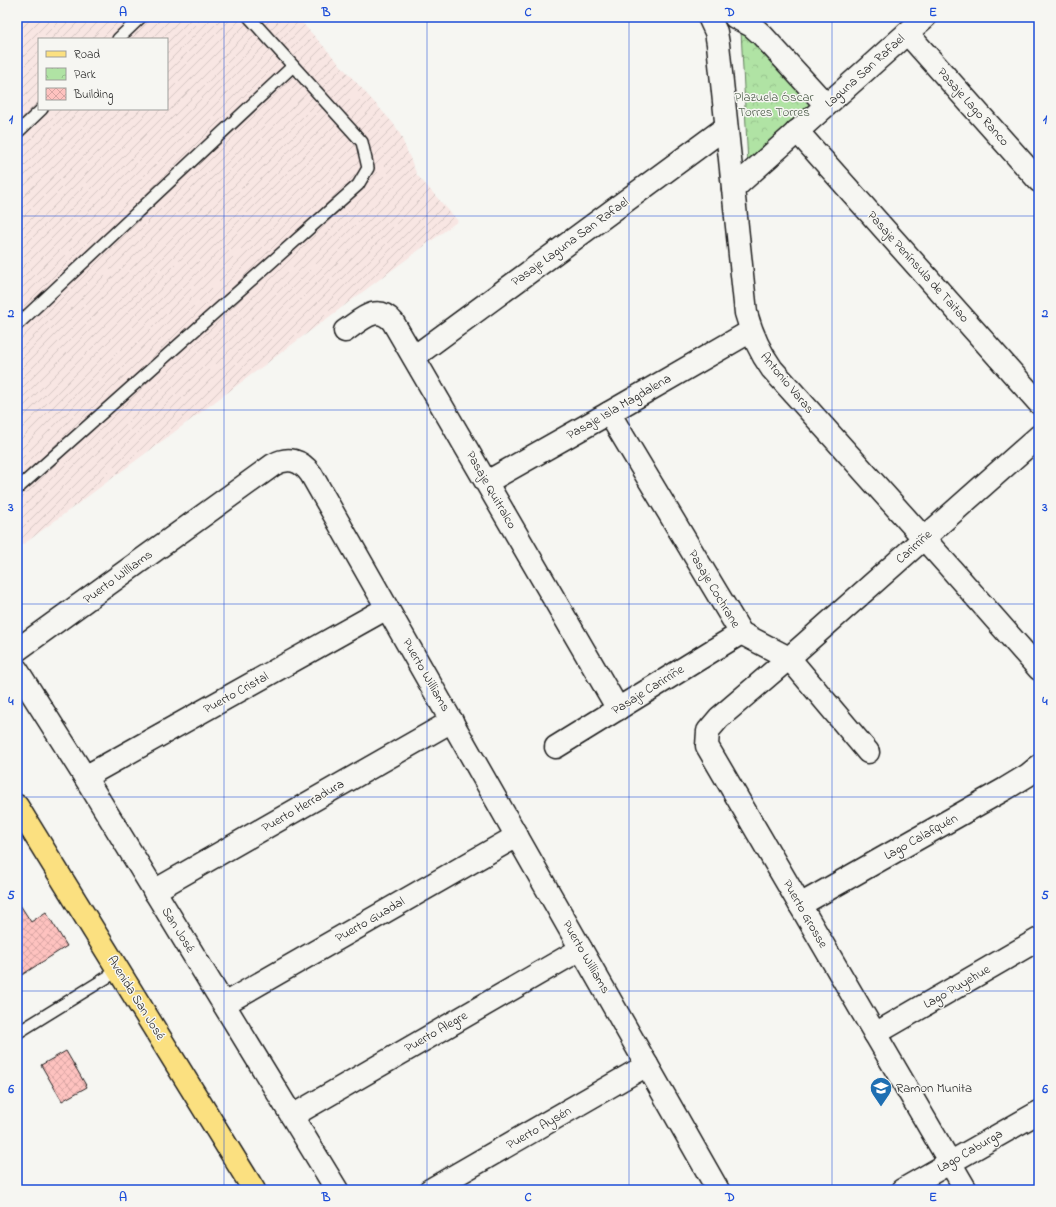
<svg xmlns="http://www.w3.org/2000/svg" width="1056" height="1207" viewBox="0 0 1056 1207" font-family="'Indie Flower',sans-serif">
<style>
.industrial{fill:url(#industrial-furrows);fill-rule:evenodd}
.park{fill:url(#park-crowns);stroke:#668060}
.building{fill:url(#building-cross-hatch);stroke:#1c1c1c}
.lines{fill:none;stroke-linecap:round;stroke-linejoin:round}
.lane-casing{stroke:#1c1c1c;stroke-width:14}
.street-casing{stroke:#1c1c1c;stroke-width:25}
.primary-casing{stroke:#1c1c1c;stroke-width:25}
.lane{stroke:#f6f6f2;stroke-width:11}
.street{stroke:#f6f6f2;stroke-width:22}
.primary{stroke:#fbe080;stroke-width:22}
.grid{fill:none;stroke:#1d4ed8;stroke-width:1;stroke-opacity:0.55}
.labels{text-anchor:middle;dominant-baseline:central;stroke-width:3;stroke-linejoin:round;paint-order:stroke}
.street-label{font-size:13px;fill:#1c1c1c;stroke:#f6f6f2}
.park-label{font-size:13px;fill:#485845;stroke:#f6f6f2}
.poi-label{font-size:13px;fill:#1c1c1c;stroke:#f6f6f2;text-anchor:start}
.neatline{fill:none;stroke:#1d4ed8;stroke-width:1.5}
.grid-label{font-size:13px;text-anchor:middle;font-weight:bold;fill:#1d4ed8}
</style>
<defs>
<pattern id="industrial-furrows" width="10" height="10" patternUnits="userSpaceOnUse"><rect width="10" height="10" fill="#f8e6e3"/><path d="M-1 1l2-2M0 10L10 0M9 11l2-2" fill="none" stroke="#d4c5c2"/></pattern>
<pattern id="park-crowns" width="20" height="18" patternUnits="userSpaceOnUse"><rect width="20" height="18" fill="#b0e3a4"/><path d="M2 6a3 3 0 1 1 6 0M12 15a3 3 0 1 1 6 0" fill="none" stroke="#97c28d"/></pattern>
<pattern id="building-cross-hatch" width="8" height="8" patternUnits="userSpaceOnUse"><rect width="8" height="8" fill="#fec2bf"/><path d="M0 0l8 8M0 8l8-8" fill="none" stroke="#d9a6a4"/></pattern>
</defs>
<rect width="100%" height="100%" fill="#f6f6f2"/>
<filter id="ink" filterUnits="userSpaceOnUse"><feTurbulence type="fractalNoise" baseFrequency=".025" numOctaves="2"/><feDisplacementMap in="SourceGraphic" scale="8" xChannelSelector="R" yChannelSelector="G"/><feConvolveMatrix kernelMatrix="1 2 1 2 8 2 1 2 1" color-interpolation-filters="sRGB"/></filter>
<g filter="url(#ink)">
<path class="industrial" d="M17,17H297L393,123L400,134L417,175L458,221L17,549ZM39,39H167V109H39Z"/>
<polygon class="park" points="741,31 817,107 748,164"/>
<g class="building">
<polygon points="17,900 31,922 46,912 67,946 17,978"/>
<polygon points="66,1051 87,1087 62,1101 41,1065"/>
</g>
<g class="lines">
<g class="lane-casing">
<g id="lane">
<polyline points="118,39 141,17"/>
<polyline points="17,133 42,109"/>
<polyline points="17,325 293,66"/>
<polyline points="17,489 358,185 368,168 362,142 249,17"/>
<polyline points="17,1033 119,970"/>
</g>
</g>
<g class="street-casing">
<g id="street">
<path d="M709,17L716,32L718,44L746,313C752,335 759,351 772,369L945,562L1039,669"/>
<polyline points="735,17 752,26 762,35 826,105"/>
<polyline points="907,33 1039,181"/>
<polyline points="797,131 1039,403"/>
<polyline points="733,189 925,17"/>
<path d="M345,331C360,321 377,302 393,322L618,709"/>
<polyline points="414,357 726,127"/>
<polyline points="609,413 741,633 789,658 868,752"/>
<polyline points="487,482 609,413 751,331"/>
<path d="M17,650L273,465C288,456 301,460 311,474L718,1190"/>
<polyline points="17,670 85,777 337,1190"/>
<polyline points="556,747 741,633"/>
<polyline points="85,777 387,608"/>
<polyline points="154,891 452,721"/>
<polyline points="800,905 1005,789 1028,775 1039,766"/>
<polyline points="224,1004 517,836"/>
<polyline points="875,1034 1039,939"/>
<polyline points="292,1116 581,949"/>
<polyline points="430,1190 647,1065"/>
<polyline points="902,1190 1039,1112"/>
<polyline points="966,1190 800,905 707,746 708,731 719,718 789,658 1039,436"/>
</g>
</g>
<g class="primary-casing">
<polyline id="primary" points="17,806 254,1190"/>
</g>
<use href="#lane" class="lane"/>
<use href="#street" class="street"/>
<use href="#primary" class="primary"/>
</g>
</g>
<path class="grid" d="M224,17V1190M427,17V1190M629,17V1190M832,17V1190M17,216H1039M17,410H1039M17,604H1039M17,797H1039M17,991H1039"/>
<defs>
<g id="school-pin" transform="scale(1.15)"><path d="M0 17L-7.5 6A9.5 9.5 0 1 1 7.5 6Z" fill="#1f6fb2" stroke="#f6f6f2"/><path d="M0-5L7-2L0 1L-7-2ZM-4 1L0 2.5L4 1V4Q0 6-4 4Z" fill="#fff"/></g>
</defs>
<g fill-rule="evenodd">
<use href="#school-pin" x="881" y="1088"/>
</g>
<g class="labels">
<g class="street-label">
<text transform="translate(865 71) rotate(-42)">Laguna San Rafael</text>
<text transform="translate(973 107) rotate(48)">Pasaje Lago Ranco</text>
<text transform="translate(570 242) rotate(-36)">Pasaje Laguna San Rafael</text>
<text transform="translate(918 267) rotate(48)">Pasaje Península de Taitao</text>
<text transform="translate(787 383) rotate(50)">Antonio Varas</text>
<text transform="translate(619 407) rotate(-30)">Pasaje Isla Magdalena</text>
<text transform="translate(491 490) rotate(60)">Pasaje Quitralco</text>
<text transform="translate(914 547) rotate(-42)">Carirriñe</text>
<text transform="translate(118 577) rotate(-36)">Puerto Williams</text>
<text transform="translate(714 589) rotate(59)">Pasaje Cochrane</text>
<text transform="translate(426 675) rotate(60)">Puerto Williams</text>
<text transform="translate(648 690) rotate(-32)">Pasaje Carirriñe</text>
<text transform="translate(236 693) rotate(-29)">Puerto Cristal</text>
<text transform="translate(303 806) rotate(-30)">Puerto Herradura</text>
<text transform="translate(921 837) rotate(-29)">Lago Calafquén</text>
<text transform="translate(805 914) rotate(60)">Puerto Grosse</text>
<text transform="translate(370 920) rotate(-30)">Puerto Guadal</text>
<text transform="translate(178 930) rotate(58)">San José</text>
<text transform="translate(586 957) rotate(60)">Puerto Williams</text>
<text transform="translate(957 987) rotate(-30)">Lago Puyehue</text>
<text transform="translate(136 998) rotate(58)">Avenida San José</text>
<text transform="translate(436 1032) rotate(-30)">Puerto Alegre</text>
<text transform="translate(539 1128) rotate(-30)">Puerto Aysén</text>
<text transform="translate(970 1151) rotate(-30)">Lago Caburga</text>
</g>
<g class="park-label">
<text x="774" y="97">Plazuela Óscar<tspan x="774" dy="15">Torres Torres</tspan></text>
</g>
<g class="poi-label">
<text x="896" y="1088">Ramon Munita</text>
</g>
</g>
<rect width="1056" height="1207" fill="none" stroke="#f6f6f2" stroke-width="44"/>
<rect x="38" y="38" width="130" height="72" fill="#f6f6f2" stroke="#9f9f9c"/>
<rect x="46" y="51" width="20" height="6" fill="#fbe080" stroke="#9f9f9c"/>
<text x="74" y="58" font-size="12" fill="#1c1c1c">Road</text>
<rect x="46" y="68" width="20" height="12" fill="url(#park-crowns)" stroke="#9f9f9c"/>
<text x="74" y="78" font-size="12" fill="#1c1c1c">Park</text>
<rect x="46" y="88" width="20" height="12" fill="url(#building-cross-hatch)" stroke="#9f9f9c"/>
<text x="74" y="98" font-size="12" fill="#1c1c1c">Building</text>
<rect x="22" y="22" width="1012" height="1163" class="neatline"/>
<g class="grid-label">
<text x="123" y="16">A</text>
<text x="326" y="16">B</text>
<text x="528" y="16">C</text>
<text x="730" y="16">D</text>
<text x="933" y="16">E</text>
<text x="11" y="123">1</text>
<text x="1045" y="123">1</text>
<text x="11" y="317">2</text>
<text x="1045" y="317">2</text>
<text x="11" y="511">3</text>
<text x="1045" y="511">3</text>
<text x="11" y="705">4</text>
<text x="1045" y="705">4</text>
<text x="11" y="899">5</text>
<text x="1045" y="899">5</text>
<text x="11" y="1093">6</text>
<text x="1045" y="1093">6</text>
<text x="123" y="1201">A</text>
<text x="326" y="1201">B</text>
<text x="528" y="1201">C</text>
<text x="730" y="1201">D</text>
<text x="933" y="1201">E</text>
</g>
</svg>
